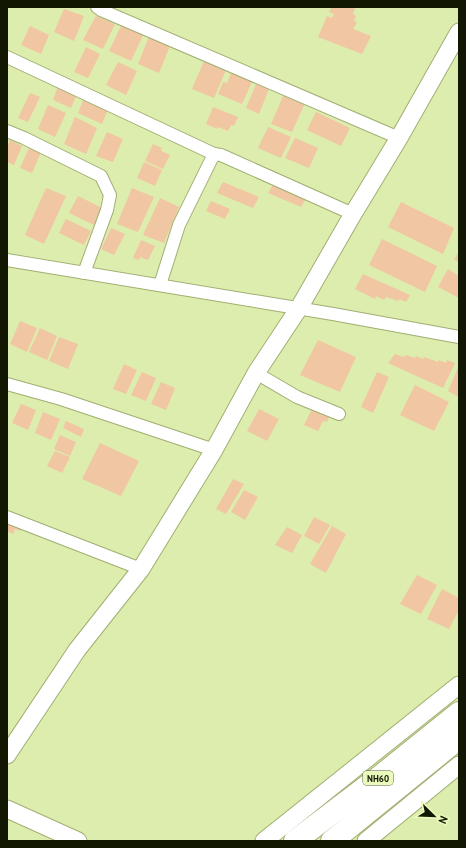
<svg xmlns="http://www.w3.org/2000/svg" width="466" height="848" viewBox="0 0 466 848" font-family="'PT Sans',sans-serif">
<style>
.building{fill:#f1c6a3}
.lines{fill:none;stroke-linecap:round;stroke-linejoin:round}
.street-casing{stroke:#a0af72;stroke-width:14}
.secondary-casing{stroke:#a0af72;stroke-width:19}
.highway-casing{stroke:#a0af72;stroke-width:24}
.street{stroke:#fff;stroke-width:12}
.secondary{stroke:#fff;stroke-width:17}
.highway{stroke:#fff;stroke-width:22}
.labels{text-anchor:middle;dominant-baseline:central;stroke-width:3;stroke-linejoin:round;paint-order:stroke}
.shield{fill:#eafabb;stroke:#535b3a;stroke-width:1}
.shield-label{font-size:9px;font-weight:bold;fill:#121702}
</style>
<rect width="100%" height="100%" fill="#ddedae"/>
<g class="building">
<polygon points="332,7 355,8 353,14 356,16 354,21 357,22 353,29 371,36 362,54 318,37 327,16 332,18 334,14 329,12"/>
<polygon points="64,9 84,16 74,41 54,32"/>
<polygon points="96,16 115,24 103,49 83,40"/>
<polygon points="122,24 144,33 131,61 109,51"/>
<polygon points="30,26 49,35 41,54 21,45"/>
<polygon points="149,37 170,46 159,73 138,64"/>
<polygon points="86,47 100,54 88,78 74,72"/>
<polygon points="204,61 226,70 214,98 192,89"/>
<polygon points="118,62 137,71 126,95 106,85"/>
<polygon points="231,73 252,82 242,104 218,94 223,82 227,83"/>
<polygon points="256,84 269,89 259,114 246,108"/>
<polygon points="58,86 77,94 71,108 53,100"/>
<polygon points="30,93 40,97 28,122 18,118"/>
<polygon points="284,94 305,103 292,132 271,124"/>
<polygon points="84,98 108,109 102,124 78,113"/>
<polygon points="48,105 66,113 55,137 38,129"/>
<polygon points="213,107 238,117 234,126 231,125 228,131 218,127 217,129 206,124"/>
<polygon points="316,112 350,128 341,146 307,130"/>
<polygon points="75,117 97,128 86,154 64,144"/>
<polygon points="268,127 291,137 281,158 258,148"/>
<polygon points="107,132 123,139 113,162 96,156"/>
<polygon points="295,138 318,148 309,168 285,158"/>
<polygon points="10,140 22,146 14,165 7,162 7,147"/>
<polygon points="153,144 162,148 161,151 170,155 163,169 145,161"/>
<polygon points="29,148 41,152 32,173 20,168"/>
<polygon points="144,162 162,170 155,186 137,178"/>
<polygon points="223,182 259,197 253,208 217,193"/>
<polygon points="274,183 307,197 301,207 268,193"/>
<polygon points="46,188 66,196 44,244 25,235"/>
<polygon points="132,188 154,197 138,232 117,224"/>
<polygon points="78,196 102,208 94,225 69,213"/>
<polygon points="160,198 179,207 164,243 143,235"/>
<polygon points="211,201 230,209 225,219 206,211"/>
<polygon points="401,202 454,228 443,254 388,227"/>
<polygon points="66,219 91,231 84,245 59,233"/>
<polygon points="111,228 125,234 114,255 101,249"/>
<polygon points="382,239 437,266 425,292 369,265"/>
<polygon points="141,240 155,246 148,260 140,257 139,260 133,258"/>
<polygon points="459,251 459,262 454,260"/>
<polygon points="448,269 459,276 459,298 438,287"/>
<polygon points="363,274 410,295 406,302 399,299 398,301 386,297 384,300 376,296 375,299 355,289"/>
<polygon points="20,321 37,328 27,352 10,344"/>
<polygon points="40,328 57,336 47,360 29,352"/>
<polygon points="59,337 78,344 68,369 49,361"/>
<polygon points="318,340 356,357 340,392 300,375"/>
<polygon points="395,354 404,357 406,355 415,358 416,356 423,359 424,357 438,362 439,360 446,363 447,360 455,363 443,388 388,363"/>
<polygon points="124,364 137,370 126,394 113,389"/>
<polygon points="459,365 459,397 448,391"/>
<polygon points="142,372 156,378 146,401 131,395"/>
<polygon points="377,372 389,377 373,413 361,407"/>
<polygon points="161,382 175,388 166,410 151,404"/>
<polygon points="415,385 449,402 434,431 400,415"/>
<polygon points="21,404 36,410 28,430 12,423"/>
<polygon points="314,405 331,413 327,422 323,421 318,431 304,425"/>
<polygon points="259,409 279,419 267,441 247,431"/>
<polygon points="43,412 60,419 51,440 35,433"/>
<polygon points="66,421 84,429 81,437 63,428"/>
<polygon points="60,435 76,442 70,456 54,449"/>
<polygon points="100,443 139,461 121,496 82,479"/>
<polygon points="55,451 70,457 62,473 47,466"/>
<polygon points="233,479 244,484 226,514 216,509"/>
<polygon points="244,490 258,497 245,520 231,512"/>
<polygon points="314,517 330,525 319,544 304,536"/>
<polygon points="7,518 23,524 21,531 15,529 13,534 7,531"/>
<polygon points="332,526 346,534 326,573 310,564"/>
<polygon points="287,527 302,535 292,553 275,545"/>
<polygon points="417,575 437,585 421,614 400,604"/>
<polygon points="442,589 459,598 459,610 449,629 427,619"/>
</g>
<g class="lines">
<g class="street-casing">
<g id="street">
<polyline points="97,7 101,10 399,138"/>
<polyline points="7,57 214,154 221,155 353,214"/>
<polyline points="7,131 24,138 101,176 110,195 107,210 84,273"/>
<polyline points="7,260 333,314 459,337"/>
<polyline points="160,285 179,225 214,154"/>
<polyline points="256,373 297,397 339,414"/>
<polyline points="7,384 61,399 214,450"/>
<polyline points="7,517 141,569"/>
</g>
</g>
<g class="secondary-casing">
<g id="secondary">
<polyline points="7,755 77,650 141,569 214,450 256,373 299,308 353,214 399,138 459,32"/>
<polyline points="7,809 78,841"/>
<polyline points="264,841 459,685"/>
<polyline points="366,841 459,765"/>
</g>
</g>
<g class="highway-casing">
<g id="highway">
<polyline points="295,841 382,775 459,713"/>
<polyline points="332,841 459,738"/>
</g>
</g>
<use href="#street" class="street"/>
<use href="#secondary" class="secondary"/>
<use href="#highway" class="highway"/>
</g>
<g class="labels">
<rect class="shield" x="363" y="771" width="30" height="14" rx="3"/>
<g class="shield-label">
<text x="378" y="778">NH60</text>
</g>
</g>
<rect width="466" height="848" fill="none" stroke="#121702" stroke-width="16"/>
<g transform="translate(434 816) rotate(113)" stroke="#eafabb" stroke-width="3" paint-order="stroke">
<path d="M0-3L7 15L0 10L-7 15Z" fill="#121702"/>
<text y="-6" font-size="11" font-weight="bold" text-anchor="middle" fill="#121702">N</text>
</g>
</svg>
